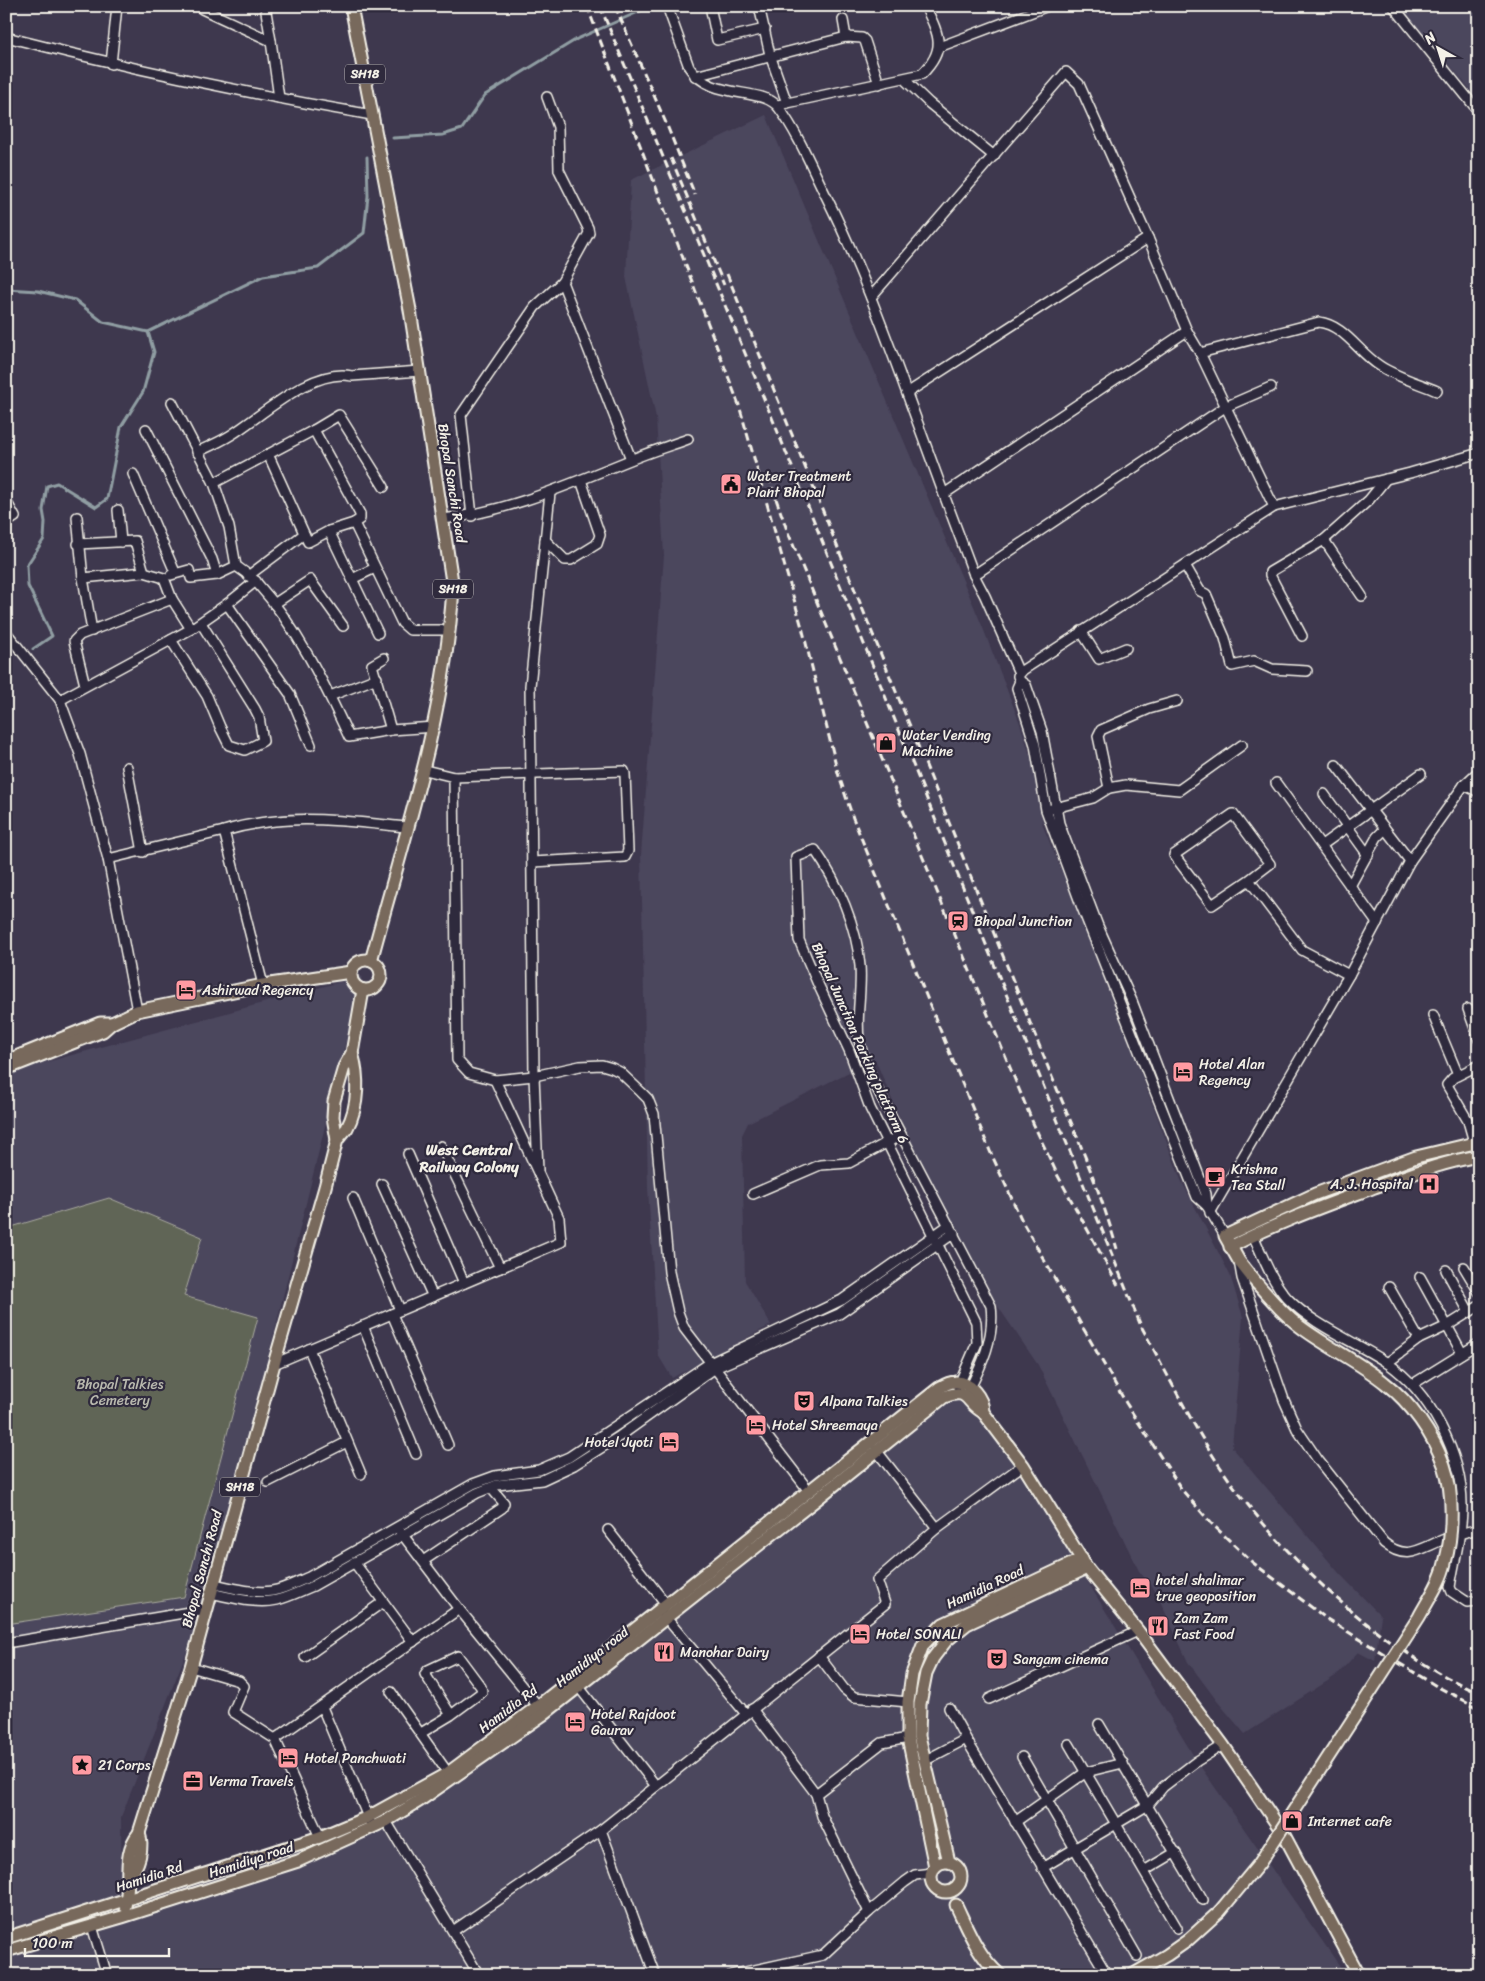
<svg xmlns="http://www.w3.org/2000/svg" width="1485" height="1981" viewBox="0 0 1485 1981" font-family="Sriracha,sans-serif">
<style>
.built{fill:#4b465d}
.green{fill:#616557;stroke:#aaaba0}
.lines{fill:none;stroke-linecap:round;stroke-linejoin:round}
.stream{stroke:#909ea3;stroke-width:3}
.minor-casing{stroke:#f4f1e8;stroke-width:12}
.major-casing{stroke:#f4f1e8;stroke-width:15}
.minor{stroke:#2f2a3d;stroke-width:9}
.major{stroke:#78695c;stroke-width:11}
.rail{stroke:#f4f1e8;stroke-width:3;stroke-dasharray:8 4;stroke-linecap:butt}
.major-bridge-casing{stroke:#f4f1e8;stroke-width:15;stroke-linecap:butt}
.major-bridge{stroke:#78695c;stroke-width:11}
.labels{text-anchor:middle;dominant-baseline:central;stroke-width:4.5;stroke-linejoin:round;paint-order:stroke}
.shield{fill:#2f2a3d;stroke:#b9b5b5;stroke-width:1}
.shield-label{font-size:12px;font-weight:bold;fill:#f4f1e8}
.poi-label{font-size:14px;fill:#f4f1e8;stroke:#2f2a3d;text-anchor:start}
.street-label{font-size:14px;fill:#f4f1e8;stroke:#2f2a3d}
.park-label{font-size:14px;fill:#b9b9ae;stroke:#2f2a3d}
.neighbourhood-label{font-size:15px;font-weight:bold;fill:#f4f1e8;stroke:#2f2a3d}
</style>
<rect width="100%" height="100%" fill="#3e384e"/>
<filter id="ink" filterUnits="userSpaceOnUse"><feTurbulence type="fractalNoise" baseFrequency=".02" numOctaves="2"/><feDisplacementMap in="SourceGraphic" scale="10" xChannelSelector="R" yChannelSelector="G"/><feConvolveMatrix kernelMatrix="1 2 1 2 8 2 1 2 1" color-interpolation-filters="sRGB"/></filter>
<g filter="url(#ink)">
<g class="built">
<polygon points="1400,6 1479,6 1479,100"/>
<polygon points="766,115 981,623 1021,726 1036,774 1043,826 1094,949 1181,1180 1230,1275 1243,1317 1232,1447 1339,1573 1381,1616 1375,1661 1358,1652 1337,1675 1245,1734 1217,1701 1188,1662 1156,1592 1139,1571 1038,1365 949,1235 875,1059 748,1123 742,1135 745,1281 771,1325 672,1378 658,1355 648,1188 641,855 664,555 656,418 626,277 631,180"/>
<polygon points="362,976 210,1593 121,1817 122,1904 388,1813 965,1380 1198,1763 1346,1975 6,1975 6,1073"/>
</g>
<polygon class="green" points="109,1198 202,1237 184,1296 258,1317 184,1597 6,1624 6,1225 8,1228"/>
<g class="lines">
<g class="stream">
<polyline points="393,138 443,135 462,129 485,95 577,39 645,9 648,6"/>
<polyline points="6,289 38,291 75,300 103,322 148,332 263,276 318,268 364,233 368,196 367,157"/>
<polyline points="33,649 52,636 28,586 27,565 44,539 45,522 43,510 47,486 57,483 96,507 107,499 121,427 143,392 154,352 148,332"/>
</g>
<g class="minor-casing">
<g id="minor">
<polyline points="265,6 271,41 279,98"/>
<path d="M667,6L689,67C710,101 764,86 779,108C799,135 812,168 827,198C858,261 882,325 906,391C928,452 951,514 974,575L985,596L1019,673"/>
<polyline points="710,6 717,40 765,29"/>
<polyline points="759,6 770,55 787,103"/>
<polyline points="1393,6 1479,112"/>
<polyline points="202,9 271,41"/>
<polyline points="843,20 846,37"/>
<path d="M6,37C127,68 249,94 372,115"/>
<polyline points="939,47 1048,6"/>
<polyline points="111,64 117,6"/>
<polyline points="695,76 846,37 862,38 865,41 879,84"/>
<polyline points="904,79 929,103 994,156"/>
<path d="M778,105L922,74C947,49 939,35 925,6"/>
<polyline points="562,282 631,459"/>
<polyline points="871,297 1066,72 1079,84 1148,238 1187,331 1200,353 1274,507"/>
<path d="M1200,353L1319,322C1344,325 1359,353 1380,366C1397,377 1418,383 1437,391"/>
<polyline points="907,393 1148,238"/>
<path d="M172,402L214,483L229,527L236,566C243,571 251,576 257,583C297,627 324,683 349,737L391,730L434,727"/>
<polyline points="146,429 212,559 217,575"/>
<polyline points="314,430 360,514 360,519 354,523 402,623 410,630 450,630"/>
<path d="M197,452C208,447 220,442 231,435C263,415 313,367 352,376L420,371"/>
<polyline points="268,454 308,542 329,531 354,523"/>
<polyline points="133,474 175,572"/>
<polyline points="214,483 314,430 339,415 384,487"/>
<polyline points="944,494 1187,331"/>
<polyline points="6,501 15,517 6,523"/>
<polyline points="118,510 121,542"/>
<polyline points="472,516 461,415 535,307 562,282 589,233 588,228 559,170 558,127 547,97"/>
<polyline points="77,517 83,578 92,631"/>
<path d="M443,519C511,511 567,485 630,460C649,452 669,446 688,439"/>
<polyline points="329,531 378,633"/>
<polyline points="545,540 565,560 571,560 597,544 600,535 581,480"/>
<polyline points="1324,540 1362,596"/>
<polyline points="78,544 135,541 144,572"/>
<polyline points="1185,565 1200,591 1206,594 1225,638 1232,666 1254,661 1272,669 1307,671"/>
<polyline points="171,575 189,570 191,578 217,575 236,566"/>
<polyline points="974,575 1225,407 1271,387"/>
<polyline points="248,576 304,534"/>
<polyline points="83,578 144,572 164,578 172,599 191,629"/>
<polyline points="352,579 375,568"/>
<polyline points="227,604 290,694 311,745"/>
<polyline points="274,604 310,580 343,626"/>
<polyline points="1081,631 1099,659 1126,648"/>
<polyline points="6,632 60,700 80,754 108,859 137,1011"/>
<polyline points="1302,636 1270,575 1270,572 1324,540 1369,500 1386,479"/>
<polyline points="171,640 207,696 220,727 229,745 245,750 263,741 259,717 255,709 201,623"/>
<polyline points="384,658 372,665 391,730"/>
<polyline points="1020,681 1026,685 1042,731 1059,823 1098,926 1132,1001 1206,1194 1207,1206"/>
<polyline points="85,685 74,641 80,635 172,599"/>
<polyline points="330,696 377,678"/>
<polyline points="60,700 191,629 227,604 256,581"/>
<polyline points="1336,765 1410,861"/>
<polyline points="127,767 143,852"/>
<polyline points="425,770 454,777 624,771 625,774 628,851 625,857 532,862"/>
<polyline points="454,777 457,1060 469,1073 495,1080 534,1076 580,1066 602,1065 612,1068 620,1072 641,1092 648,1099 654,1114 669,1272 678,1312 684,1328 809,1491"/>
<polyline points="1276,783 1377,923"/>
<polyline points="1464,785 1479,792"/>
<polyline points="1109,788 1098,736 1101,730 1149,709 1177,701"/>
<polyline points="1324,794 1368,855"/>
<polyline points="1051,809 1093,798 1109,788 1126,785 1179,790 1242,745"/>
<path d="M224,831C286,812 344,821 407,827"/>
<polyline points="1322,845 1421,774"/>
<polyline points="108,859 224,831 263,985"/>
<polyline points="1249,880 1212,905 1174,855 1233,814 1270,864 1249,880 1302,950 1349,975"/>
<polyline points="1350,886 1377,837 1385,829"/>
<polyline points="1468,1009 1479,1040"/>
<polyline points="1433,1015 1458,1075"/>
<polyline points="441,1146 500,1268"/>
<polyline points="408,1154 464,1283"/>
<polyline points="1478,1156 1468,1121 1447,1085 1453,1078 1479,1065"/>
<polyline points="538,1171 534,1076 530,686 550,493"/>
<polyline points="382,1184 433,1297"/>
<polyline points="753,1194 820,1165 849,1163 901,1135"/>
<polyline points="353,1198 400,1310"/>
<polyline points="1210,1213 1349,975 1410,861 1464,785 1479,771"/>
<path d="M1253,1235C1263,1257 1271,1280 1287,1298C1314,1326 1354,1341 1386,1362C1430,1392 1463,1454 1462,1508C1462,1534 1454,1561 1450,1587L1452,1592L1467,1602L1479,1601"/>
<polyline points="1225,1236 1207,1206 1197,1197 1081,905 1046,810 1035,745 1017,688 1020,681 1018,676 1023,670 1274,507 1410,473 1479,453"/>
<path d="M1239,1261L1242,1278L1284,1400L1297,1429L1318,1460L1384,1543C1407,1562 1421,1548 1445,1539C1456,1534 1467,1532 1479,1529"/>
<polyline points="1464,1267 1479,1292"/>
<polyline points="1446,1270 1469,1312"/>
<polyline points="1420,1277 1462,1353"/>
<polyline points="1389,1287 1419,1339"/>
<polyline points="392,1314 448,1445"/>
<polyline points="363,1326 416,1454"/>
<polyline points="309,1349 361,1474"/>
<polyline points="1387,1363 1419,1339 1447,1326 1479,1306"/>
<polyline points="274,1364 561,1242 559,1218 495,1080"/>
<polyline points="1413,1384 1479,1343"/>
<path d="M958,1387L977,1343L976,1322L870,1108L849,1050L817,982L799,940L796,857L815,850C838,883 857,926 860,966C862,990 856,1015 859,1039C861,1052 867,1066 872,1079L991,1306C995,1337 982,1365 968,1392"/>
<polyline points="876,1450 937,1528"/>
<polyline points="268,1482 347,1442"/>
<polyline points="399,1530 459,1609 538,1706"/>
<polyline points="608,1530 666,1604"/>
<polyline points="423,1561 502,1508 504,1503 491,1488"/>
<polyline points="354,1562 413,1642"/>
<path d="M213,1584C231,1587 253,1594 272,1591C285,1589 297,1582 309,1577L473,1484L495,1476L539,1470L569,1457L710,1363L842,1300L949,1225"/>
<path d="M210,1593C231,1597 256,1605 277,1600C289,1597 301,1591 313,1586L477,1493L497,1485L542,1480L574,1465L620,1436L715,1368L839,1314L954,1233"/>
<polyline points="663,1614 746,1714"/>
<polyline points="6,1643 207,1609"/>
<polyline points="819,1656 844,1689 854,1697 908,1702"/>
<polyline points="305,1657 383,1602"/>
<polyline points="191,1667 239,1681 244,1686 233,1712 275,1739 320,1837"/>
<polyline points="575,1682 656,1786"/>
<polyline points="391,1692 448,1773"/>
<polyline points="989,1699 1138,1631"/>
<polyline points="322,1707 370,1822"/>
<polyline points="949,1708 966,1739 1106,1973"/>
<polyline points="752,1709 816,1794 822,1816 869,1912"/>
<polyline points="1099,1724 1203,1900"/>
<polyline points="421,1733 451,1715 482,1692 481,1687 458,1656 428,1670 425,1674 451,1715"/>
<polyline points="275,1739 459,1609"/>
<polyline points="1069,1744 1177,1928"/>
<polyline points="1022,1757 1137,1956"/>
<polyline points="924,1761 966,1739"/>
<polyline points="816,1794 882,1743 908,1738"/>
<polyline points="386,1821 479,1975"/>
<polyline points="1015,1822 1086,1772 1123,1763"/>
<polyline points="601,1830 655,1975"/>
<polyline points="1042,1868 1148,1805 1163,1787 1197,1761 1223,1745"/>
<polyline points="1144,1871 1176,1852"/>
<polyline points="92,1926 107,1975"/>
<polyline points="453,1931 601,1830 885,1604 877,1580 937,1528 1023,1465"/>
<polyline points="731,1975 823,1955 869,1912 905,1882 915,1875 932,1873"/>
</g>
</g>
<g class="major-casing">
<g id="major">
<path d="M351,6L410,310L453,588C445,716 404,838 371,961"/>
<circle cx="366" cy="975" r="15"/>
<polyline points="6,1061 100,1023 112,1023"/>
<polyline points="6,1069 103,1031 112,1023 137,1011 263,985 351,972"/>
<path d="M337,1140C340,1136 344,1132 347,1128C359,1106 359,1076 352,1053"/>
<path d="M1230,1247C1276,1223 1324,1206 1372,1188C1407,1176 1442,1162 1479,1156"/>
<polyline points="1254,1280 1239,1261 1225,1236 1315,1194 1416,1157 1479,1142"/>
<circle cx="946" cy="1877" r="15"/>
<polyline points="949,1862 919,1736 920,1704 926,1673 933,1658 946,1641 967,1624 1087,1568"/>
<polyline points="935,1867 908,1738 908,1702 912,1674 923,1645 943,1624 1082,1559"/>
<path d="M128,1878C139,1866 144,1848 139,1833"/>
<path d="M956,1905C968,1930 978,1956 1000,1975"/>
<path d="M125,1906C132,1881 121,1855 139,1833L191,1667L274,1364L325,1187L337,1140L333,1117L334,1101L344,1067L352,1053L363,990"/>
<path d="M6,1938L320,1837L368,1817L448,1773L538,1706L939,1388C944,1385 949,1382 955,1382C970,1381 983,1398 983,1412L1023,1465L1087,1568L1138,1631L1223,1745L1283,1833L1359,1975"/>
<path d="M6,1951L122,1917L298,1861L386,1821L419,1801L544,1714L817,1499L944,1397C970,1387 964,1402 983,1412"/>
<polyline points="1132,1975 1167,1955 1187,1941 1220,1911"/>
</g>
</g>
<use href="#minor" class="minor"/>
<use href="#major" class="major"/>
<g class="rail">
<polyline points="587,6 739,405 803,631 838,773 853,818 990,1151 1023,1223 1126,1403 1182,1490 1211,1523 1252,1562 1327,1619 1438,1687 1479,1708"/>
<path d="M600,6L775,425L1141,1326C1167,1373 1190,1421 1219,1465C1278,1554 1381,1650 1479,1693"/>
<polyline points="615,6 666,123 695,195"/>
<polyline points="671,158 724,285"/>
<path d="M727,274L1052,1077C1076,1134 1100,1189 1117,1249"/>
<polyline points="768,476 787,530 1033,1123 1058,1176 1118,1285"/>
</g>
<g class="major-bridge-casing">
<path id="major-bridge" d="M1220,1911L1259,1864L1419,1617C1428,1600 1441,1582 1445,1563C1453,1534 1454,1494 1444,1465C1433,1434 1411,1403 1385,1383C1359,1362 1329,1348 1302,1328C1284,1315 1269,1297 1254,1280"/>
</g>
<use href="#major-bridge" class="major-bridge"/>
</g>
</g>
<defs>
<g id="civic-square" transform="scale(1.125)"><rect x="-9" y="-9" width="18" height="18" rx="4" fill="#ff9aa2" stroke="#2f2a3d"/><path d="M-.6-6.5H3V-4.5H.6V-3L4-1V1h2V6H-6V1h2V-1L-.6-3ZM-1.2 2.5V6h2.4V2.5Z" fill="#111"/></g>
<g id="shop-square" transform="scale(1.125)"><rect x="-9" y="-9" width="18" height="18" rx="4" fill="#ff9aa2" stroke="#2f2a3d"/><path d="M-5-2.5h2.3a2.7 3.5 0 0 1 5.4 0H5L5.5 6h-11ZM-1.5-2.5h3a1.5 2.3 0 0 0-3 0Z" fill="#111"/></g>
<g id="station-square" transform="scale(1.125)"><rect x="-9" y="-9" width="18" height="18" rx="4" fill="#ff9aa2" stroke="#2f2a3d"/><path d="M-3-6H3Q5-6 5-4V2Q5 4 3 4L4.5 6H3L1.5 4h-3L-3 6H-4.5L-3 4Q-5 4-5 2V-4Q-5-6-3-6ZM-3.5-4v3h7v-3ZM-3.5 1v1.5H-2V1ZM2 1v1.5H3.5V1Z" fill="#111"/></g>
<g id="hotel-square" transform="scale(1.125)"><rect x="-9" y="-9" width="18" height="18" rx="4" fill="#ff9aa2" stroke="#2f2a3d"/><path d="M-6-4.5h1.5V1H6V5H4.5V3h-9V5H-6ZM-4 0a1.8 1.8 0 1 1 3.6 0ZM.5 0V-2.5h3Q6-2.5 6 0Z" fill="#111"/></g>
<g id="cafe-square" transform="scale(1.125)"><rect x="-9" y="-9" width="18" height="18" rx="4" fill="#ff9aa2" stroke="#2f2a3d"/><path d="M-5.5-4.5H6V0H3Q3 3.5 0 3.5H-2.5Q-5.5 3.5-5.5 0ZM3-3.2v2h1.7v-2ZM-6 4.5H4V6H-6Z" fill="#111"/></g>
<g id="hospital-square" transform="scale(1.125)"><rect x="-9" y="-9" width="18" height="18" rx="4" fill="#ff9aa2" stroke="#2f2a3d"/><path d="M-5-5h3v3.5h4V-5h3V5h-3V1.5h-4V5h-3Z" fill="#111"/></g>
<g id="theatre-square" transform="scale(1.125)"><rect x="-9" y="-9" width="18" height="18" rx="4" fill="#ff9aa2" stroke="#2f2a3d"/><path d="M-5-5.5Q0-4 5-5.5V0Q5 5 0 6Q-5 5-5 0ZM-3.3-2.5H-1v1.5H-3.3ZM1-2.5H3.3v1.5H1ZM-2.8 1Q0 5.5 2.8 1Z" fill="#111"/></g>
<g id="restaurant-square" transform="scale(1.125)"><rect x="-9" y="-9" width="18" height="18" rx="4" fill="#ff9aa2" stroke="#2f2a3d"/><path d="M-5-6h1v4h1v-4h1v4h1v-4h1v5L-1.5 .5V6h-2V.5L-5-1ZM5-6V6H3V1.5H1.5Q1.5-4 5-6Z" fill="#111"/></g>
<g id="sight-square" transform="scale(1.125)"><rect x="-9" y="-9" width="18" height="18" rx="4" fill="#ff9aa2" stroke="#2f2a3d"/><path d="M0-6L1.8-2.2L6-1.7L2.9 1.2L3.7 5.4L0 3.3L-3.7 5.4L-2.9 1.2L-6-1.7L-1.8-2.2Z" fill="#111"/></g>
<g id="office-square" transform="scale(1.125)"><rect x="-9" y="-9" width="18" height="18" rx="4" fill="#ff9aa2" stroke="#2f2a3d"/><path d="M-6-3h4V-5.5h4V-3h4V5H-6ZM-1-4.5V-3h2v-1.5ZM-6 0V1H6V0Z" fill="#111"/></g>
</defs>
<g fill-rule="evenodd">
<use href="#civic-square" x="731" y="484"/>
<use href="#shop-square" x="886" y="743"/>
<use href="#station-square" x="958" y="921"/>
<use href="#hotel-square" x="186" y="990"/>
<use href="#hotel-square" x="1183" y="1072"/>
<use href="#cafe-square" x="1215" y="1177"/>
<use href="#hospital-square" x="1429" y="1184"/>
<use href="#theatre-square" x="804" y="1401"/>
<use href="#hotel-square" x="756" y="1425"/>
<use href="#hotel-square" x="669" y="1442"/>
<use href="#hotel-square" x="1140" y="1588"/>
<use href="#restaurant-square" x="1158" y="1626"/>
<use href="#hotel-square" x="860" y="1634"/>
<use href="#restaurant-square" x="664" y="1652"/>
<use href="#theatre-square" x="997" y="1659"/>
<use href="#hotel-square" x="575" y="1722"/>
<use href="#hotel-square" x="288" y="1758"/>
<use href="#sight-square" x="82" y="1765"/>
<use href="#office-square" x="193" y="1781"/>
<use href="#shop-square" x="1292" y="1821"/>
</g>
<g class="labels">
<g class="shield">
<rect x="345" y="64.5" width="40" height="19" rx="4"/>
<rect x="433" y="579.5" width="40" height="19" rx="4"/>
<rect x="220" y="1477.5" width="40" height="19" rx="4"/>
</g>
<g class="shield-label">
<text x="365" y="74">SH18</text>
<text x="453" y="589">SH18</text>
<text x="240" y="1487">SH18</text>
</g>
<g class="poi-label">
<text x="747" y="476">Water Treatment<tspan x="747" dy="16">Plant Bhopal</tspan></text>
<text x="902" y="735">Water Vending<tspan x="902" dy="16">Machine</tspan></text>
<text x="974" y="921">Bhopal Junction</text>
<text x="202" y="990">Ashirwad Regency</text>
<text x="1199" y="1064">Hotel Alan<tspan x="1199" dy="16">Regency</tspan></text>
<text x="1231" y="1169">Krishna<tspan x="1231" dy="16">Tea Stall</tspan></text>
<text x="1413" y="1184" text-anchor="end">A. J. Hospital</text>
<text x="820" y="1401">Alpana Talkies</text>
<text x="772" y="1425">Hotel Shreemaya</text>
<text x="653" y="1442" text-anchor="end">Hotel Jyoti</text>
<text x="1156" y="1580">hotel shalimar<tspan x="1156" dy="16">true geoposition</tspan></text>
<text x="1174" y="1618">Zam Zam<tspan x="1174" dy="16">Fast Food</tspan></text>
<text x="876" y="1634">Hotel SONALI</text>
<text x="680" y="1652">Manohar Dairy</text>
<text x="1013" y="1659">Sangam cinema</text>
<text x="591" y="1714">Hotel Rajdoot<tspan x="591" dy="16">Gaurav</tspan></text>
<text x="304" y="1758">Hotel Panchwati</text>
<text x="98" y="1765">21 Corps</text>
<text x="209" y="1781">Verma Travels</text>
<text x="1308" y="1821">Internet cafe</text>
</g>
<g class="street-label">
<text transform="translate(452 483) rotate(81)">Bhopal Sanchi Road</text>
<text transform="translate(860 1043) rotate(66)">Bhopal Junction Parking platform 6</text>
<text transform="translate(202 1569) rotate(-75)">Bhopal Sanchi Road</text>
<text transform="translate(985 1587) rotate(-25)">Hamidia Road</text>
<text transform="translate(592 1657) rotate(-38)">Hamidiya road</text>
<text transform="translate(508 1709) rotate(-37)">Hamidia Rd</text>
<text transform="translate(251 1860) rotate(-18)">Hamidiya road</text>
<text transform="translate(149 1877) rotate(-18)">Hamidia Rd</text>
</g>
<g class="park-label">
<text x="120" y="1384">Bhopal Talkies<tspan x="120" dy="16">Cemetery</tspan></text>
</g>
<g class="neighbourhood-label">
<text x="469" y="1150">West Central<tspan x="469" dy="17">Railway Colony</tspan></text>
</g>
</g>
<rect width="1485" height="1981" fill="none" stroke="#2f2a3d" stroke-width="25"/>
<rect x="12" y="12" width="1460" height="1956" fill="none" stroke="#f4f1e8" stroke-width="2" filter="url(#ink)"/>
<g transform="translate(1438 48) rotate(321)" stroke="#2f2a3d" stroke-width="4" paint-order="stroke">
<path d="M0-4L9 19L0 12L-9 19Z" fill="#f4f1e8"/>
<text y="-8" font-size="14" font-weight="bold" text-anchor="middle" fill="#f4f1e8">N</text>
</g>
<path d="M25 1948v8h144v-8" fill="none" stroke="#f4f1e8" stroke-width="2.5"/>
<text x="32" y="1948" font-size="15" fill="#f4f1e8" stroke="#2f2a3d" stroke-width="4" paint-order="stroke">100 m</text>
</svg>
